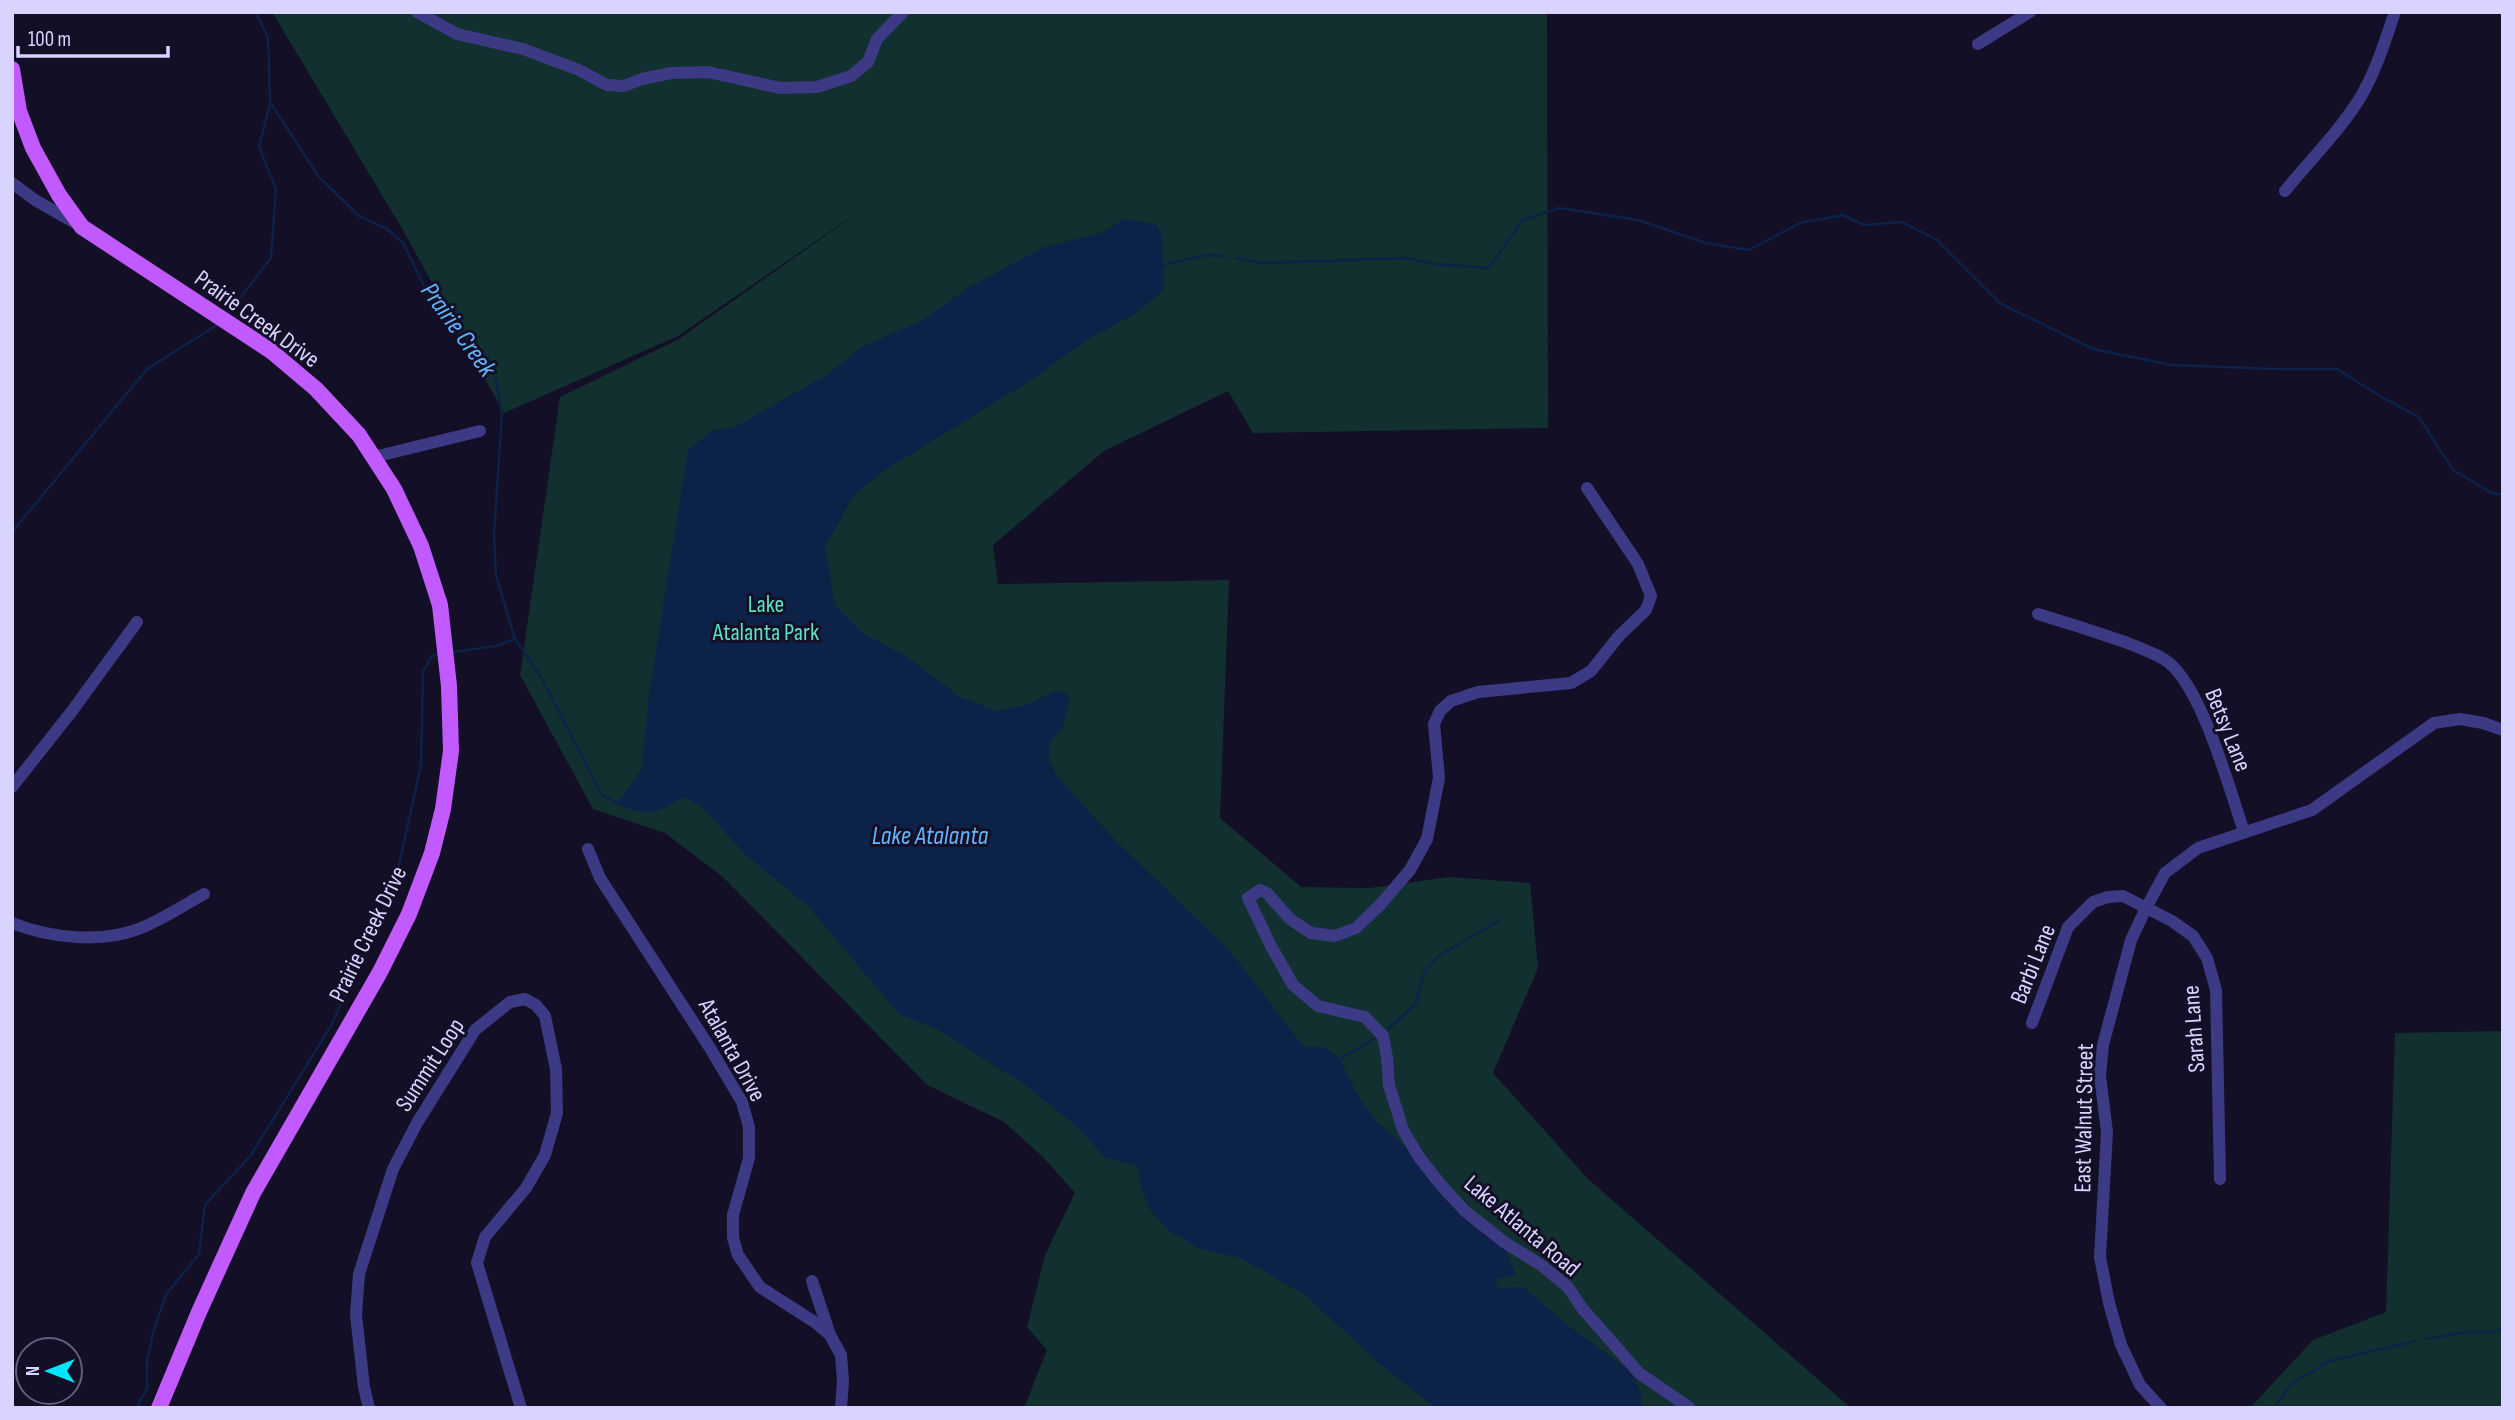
<svg xmlns="http://www.w3.org/2000/svg" width="2515" height="1420" viewBox="0 0 2515 1420" font-family="'Sofia Sans Condensed',sans-serif">
<style>
.green{fill:#12302f}
.water{fill:#0c2248}
.lines{fill:none;stroke-linecap:round;stroke-linejoin:round}
.stream{stroke:#0c2248;stroke-width:2.5}
.minor{stroke:#3d3a85;stroke-width:12}
.major{stroke:#c25bff;stroke-width:16}
.labels{text-anchor:middle;dominant-baseline:central;stroke-width:6;stroke-linejoin:round;paint-order:stroke}
.street-label{font-size:24px;fill:#d9d4ff;stroke:#130f26}
.park-label{font-size:24px;fill:#5fe0c0;stroke:#130f26}
.water-label{font-size:26px;font-style:italic;fill:#62b6ff;stroke:#130f26}
</style>
<rect width="100%" height="100%" fill="#130f26"/>
<g class="green">
<polygon points="272,12 1547,12 1548,428 1253,433 1228,391 1104,451 993,545 998,584 1229,580 1220,818 1301,887 1369,888 1450,877 1530,883 1538,968 1493,1073 1588,1179 1851,1408 1024,1408 1047,1350 1027,1327 1045,1255 1075,1193 1043,1157 1004,1122 927,1085 723,877 665,833 593,809 520,675 560,397 679,339 873,202 678,336 504,413 404,232"/>
<polygon points="2503,1031 2503,1408 2250,1408 2313,1340 2386,1312 2395,1033"/>
</g>
<path class="water" d="M1124,219L1156,224L1162,235L1164,290L1139,311L1089,339L1025,384L885,470L854,495L825,547L835,605L863,633L907,657L960,697L997,711L1026,705L1056,691L1065,693L1070,698L1063,727L1049,743V761L1057,776L1071,792L1118,843L1229,950L1304,1047H1325L1340,1059L1356,1092L1374,1119L1419,1158L1444,1199L1505,1249L1516,1275L1497,1279L1495,1284L1500,1289L1523,1287L1569,1326L1626,1368L1634,1377L1641,1394V1408H1436L1380,1364L1304,1294L1238,1257L1200,1249L1168,1230L1150,1210L1140,1184L1138,1166L1106,1158L1074,1124L1025,1085L939,1030L899,1014L808,906L747,856L701,806L682,797C654,816 648,816 616,804L642,769L649,695L688,450L713,430L733,428L828,374L862,347L923,320L966,289L1044,247L1102,233Z"/>
<g class="lines">
<g class="stream">
<polyline points="255,12 268,37 270,102 289,131 318,176 359,216 387,229 403,243 423,284 451,325 480,355 496,380 502,413 494,534 496,576 515,639 541,677 602,795 618,803"/>
<polyline points="1236,258 1260,263 1406,258 1435,264 1489,268 1523,220 1559,208 1638,220 1706,243 1749,250 1800,223 1843,215 1864,225 1902,222 1936,239 2000,303 2093,349 2172,365 2276,369 2337,369 2380,396 2419,417 2453,470 2492,493 2503,495"/>
<polyline points="1159,266 1206,255 1224,256"/>
<polyline points="229,312 271,258 276,189 259,147 270,104"/>
<polyline points="12,532 147,369 217,325"/>
<polyline points="454,652 496,646 515,639"/>
<polyline points="1388,1029 1415,1005 1425,971 1440,955 1500,920"/>
<polyline points="1340,1059 1374,1039"/>
<polyline points="2426,1339 2465,1332 2490,1332 2503,1329"/>
<polyline points="136,1408 147,1389 147,1362 154,1329 167,1293 199,1254 205,1205 251,1155 331,1026 395,883 421,765 423,672 432,656 436,655"/>
<polyline points="2274,1408 2292,1383 2330,1361 2415,1341"/>
</g>
<g class="minor">
<polyline points="417,12 457,34 523,49 579,70 607,85 624,86 642,79 671,73 708,72 780,88 817,87 851,76 868,62 877,39 903,12"/>
<polyline points="1978,44 2030,12"/>
<polyline points="12,183 35,200 79,225"/>
<path d="M2285,191C2310,160 2339,132 2360,98C2376,71 2385,41 2395,12"/>
<polyline points="374,457 480,431"/>
<polyline points="1587,488 1638,564 1651,596 1646,610 1619,636 1591,671 1571,683 1478,692 1451,701 1440,711 1434,724 1439,778 1427,839 1410,870 1380,905 1356,928 1335,936 1311,933 1290,919 1267,893 1260,890 1248,898 1271,946 1293,985 1318,1006 1365,1017 1383,1036 1387,1058 1389,1085 1403,1130 1419,1157 1441,1185 1465,1211 1504,1242 1541,1265 1568,1287 1582,1308 1639,1373 1690,1408"/>
<path d="M2038,614C2068,623 2096,632 2125,642C2139,648 2156,653 2168,662C2202,688 2230,790 2244,832"/>
<polyline points="12,787 72,711 137,622"/>
<polyline points="588,849 600,878 710,1048 742,1102 749,1127 749,1158 733,1215 733,1238 738,1255 760,1287 816,1323 830,1335"/>
<path d="M12,923C50,938 102,944 141,928C163,919 184,905 204,894"/>
<polyline points="2032,1023 2068,927 2093,902 2108,897 2123,896 2172,921 2193,936 2207,958 2216,990 2220,1179"/>
<polyline points="812,1281 830,1335 841,1355 843,1381 841,1408"/>
<polyline points="369,1408 364,1387 356,1315 359,1274 393,1169 417,1123 475,1030 510,1002 525,999 536,1005 545,1016 556,1069 557,1113 545,1155 526,1188 485,1237 477,1263 521,1408"/>
<polyline points="2161,1408 2140,1385 2121,1345 2109,1303 2100,1257 2107,1132 2100,1076 2103,1045 2131,940 2146,908 2165,873 2198,848 2312,810 2434,723 2460,719 2483,723 2503,730"/>
</g>
<polyline class="major" points="12,69 19,111 33,148 59,195 82,227 271,351 316,389 359,435 394,489 421,546 440,605 449,686 451,751 443,809 432,853 409,914 380,972 253,1193 199,1312 159,1408"/>
</g>
<g class="labels">
<g class="street-label">
<text transform="translate(257 319) rotate(36)">Prairie Creek Drive</text>
<text transform="translate(2228 730) rotate(68)">Betsy Lane</text>
<text transform="translate(368 934) rotate(-64)">Prairie Creek Drive</text>
<text transform="translate(2033 964) rotate(-68)">Barbi Lane</text>
<text transform="translate(2194 1029) rotate(-94)">Sarah Lane</text>
<text transform="translate(732 1050) rotate(61)">Atalanta Drive</text>
<text transform="translate(430 1065) rotate(-57)">Summit Loop</text>
<text transform="translate(2084 1118) rotate(-89)">East Walnut Street</text>
<text transform="translate(1522 1226) rotate(40)">Lake Atlanta Road</text>
</g>
<g class="park-label">
<text x="766" y="604">Lake<tspan x="766" dy="28">Atalanta Park</tspan></text>
</g>
<g class="water-label">
<text transform="translate(458 330) rotate(54)">Prairie Creek</text>
<text x="930" y="836">Lake Atalanta</text>
</g>
</g>
<rect width="2515" height="1420" fill="none" stroke="#d9d4ff" stroke-width="28"/>
<g transform="translate(49 1371) rotate(270)"><circle r="33" fill="#130f26" stroke="#625e7d" stroke-width="2"/>
<path d="M0-5L12 26L0 18L-12 26Z" fill="#00e5ff"/>
<text y="-10" font-size="19" font-weight="bold" text-anchor="middle" fill="#d9d4ff">N</text>
</g>
<path d="M18 46v10h150v-10" fill="none" stroke="#d9d4ff" stroke-width="3.5"/>
<text x="28" y="46" font-size="21" fill="#d9d4ff" stroke="#130f26" stroke-width="5" paint-order="stroke">100 m</text>
</svg>
